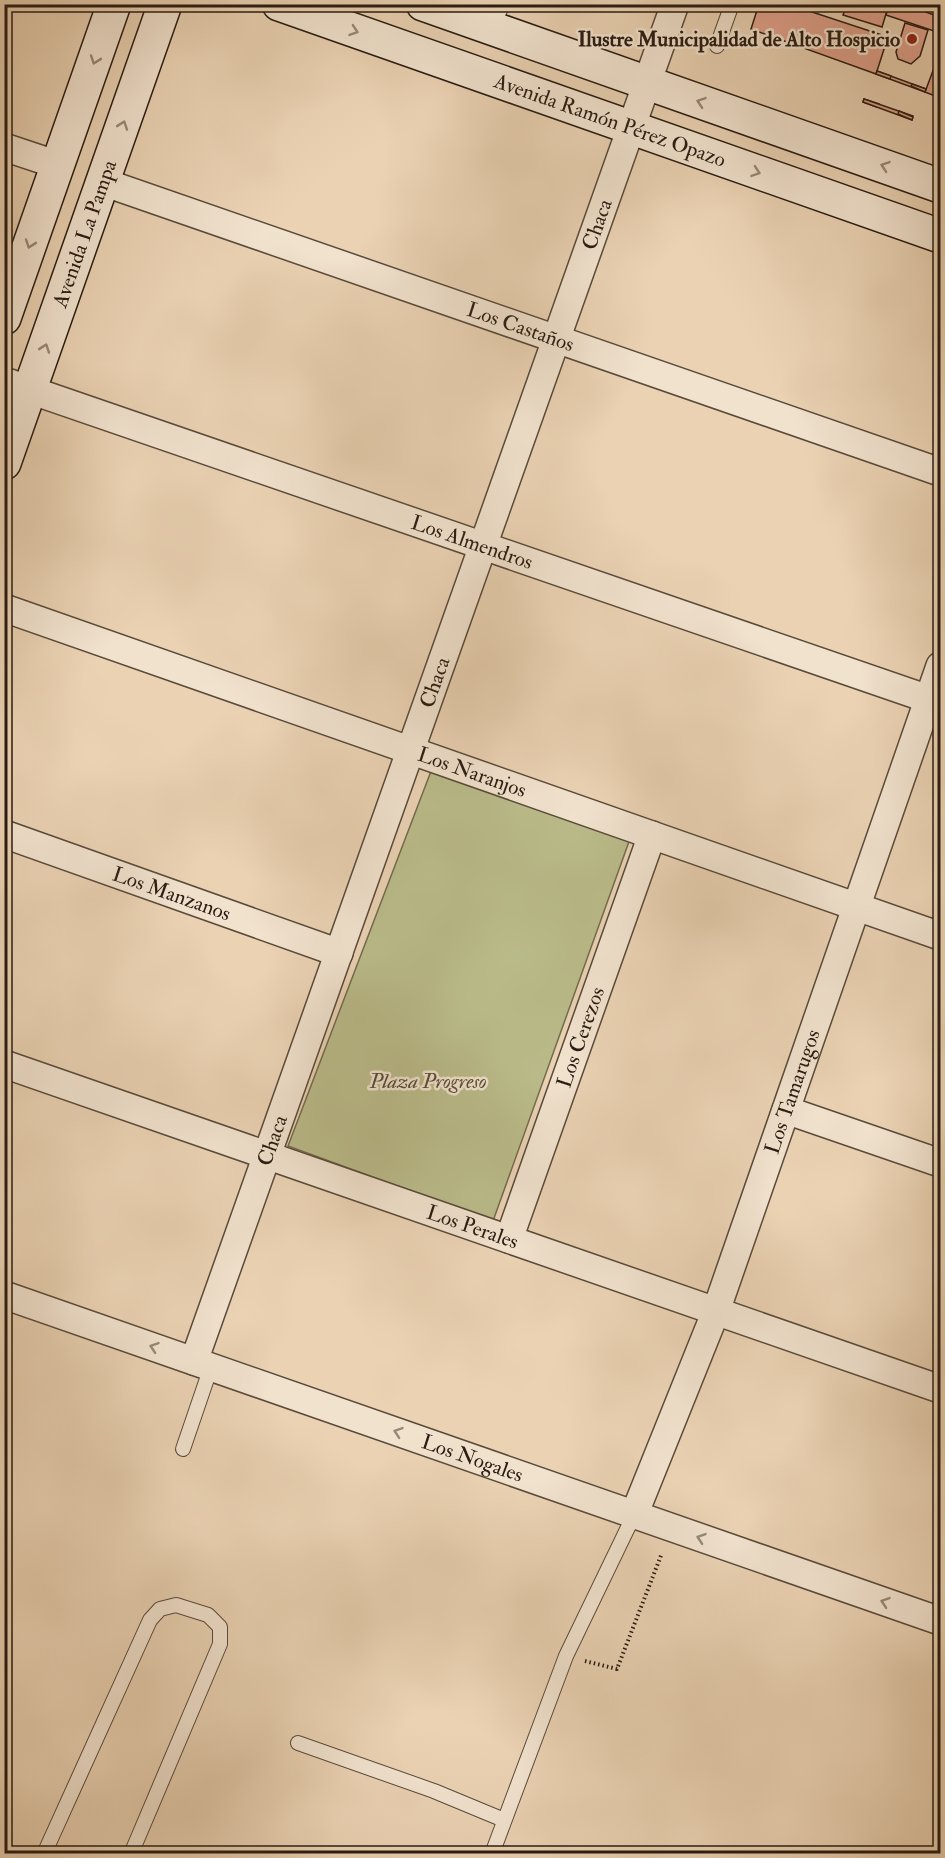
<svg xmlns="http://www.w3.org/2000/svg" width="945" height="1858" viewBox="0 0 945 1858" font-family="'IM FELL Double Pica',serif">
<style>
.green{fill:#babb8a;stroke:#726c4e;stroke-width:1.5}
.building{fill:#e1a28d;stroke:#291c12;stroke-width:1.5}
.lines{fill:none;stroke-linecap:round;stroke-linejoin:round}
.lane-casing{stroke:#594a3a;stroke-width:16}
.street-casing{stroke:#594a3a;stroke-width:30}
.secondary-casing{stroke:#291c12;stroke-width:36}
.path{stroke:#291c12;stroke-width:4;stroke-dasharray:1.5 3;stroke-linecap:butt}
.lane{stroke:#f1e2ce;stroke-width:14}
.street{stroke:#f1e2ce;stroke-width:27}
.secondary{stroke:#f1e2ce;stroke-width:33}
.oneway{stroke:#978979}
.poi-dot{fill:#8f2418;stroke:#f1e2ce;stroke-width:2}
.labels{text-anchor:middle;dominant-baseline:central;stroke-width:5;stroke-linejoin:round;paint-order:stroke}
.poi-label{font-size:21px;font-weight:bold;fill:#291c12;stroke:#f1e2ce;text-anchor:end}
.street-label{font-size:21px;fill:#291c12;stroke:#f1e2ce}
.park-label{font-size:21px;font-style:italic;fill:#544c36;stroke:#f1e2ce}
</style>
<rect width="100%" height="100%" fill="#ead2b3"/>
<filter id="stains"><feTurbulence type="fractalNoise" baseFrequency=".00333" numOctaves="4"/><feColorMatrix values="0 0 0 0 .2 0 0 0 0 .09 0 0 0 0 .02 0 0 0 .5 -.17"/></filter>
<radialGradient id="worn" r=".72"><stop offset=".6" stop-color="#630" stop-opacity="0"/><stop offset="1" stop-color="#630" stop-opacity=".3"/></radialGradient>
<polygon class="green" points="433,766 631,836 493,1221 288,1146"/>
<g class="building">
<polygon points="759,4 804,4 803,9 888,37 876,74 751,29"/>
<polygon points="847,4 889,4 882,27 843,15"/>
<polygon points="889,4 903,4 940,17 940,33 886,15"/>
<polygon points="905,23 928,30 920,56 911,64 898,59 896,52"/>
<polygon points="940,52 940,98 925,92"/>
<polygon points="877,71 926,89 925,92 876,74"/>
<polygon points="877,71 891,76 890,79 876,74"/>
<polygon points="912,84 926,89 925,92 911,86"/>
<polygon points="864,99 879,104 877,107 863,102"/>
<polygon points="864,99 913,116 912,120 863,102"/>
<polygon points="899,111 913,117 912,120 898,114"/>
</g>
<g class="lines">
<g class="lane-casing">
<g id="lane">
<polyline points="491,28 503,4"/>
<polyline points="717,46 732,4"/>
<polyline points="183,1449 211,1367"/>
<polyline points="298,1743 434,1791 504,1820"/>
<polyline points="44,1854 150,1620 160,1609 176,1605 208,1615 220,1627 220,1644 131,1854"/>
<polyline points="492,1854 566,1656 634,1515"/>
</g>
</g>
<g class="street-casing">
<g id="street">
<polyline points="4,147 58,165"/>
<path id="s1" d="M103,182L940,472"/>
<path id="s2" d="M4,381L940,703"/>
<path id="s3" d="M4,608L940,936"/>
<path id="s4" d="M4,834L339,953"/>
<path id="s5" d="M4,1064L940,1389"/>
<polyline points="786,1110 940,1163"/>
<path id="s6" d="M509,1239L652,835"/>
<path id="s7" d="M4,1295L940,1621"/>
<path id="s8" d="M194,1361L675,4"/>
<path id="s9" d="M634,1515L716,1311L940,666"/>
</g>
</g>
<g class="secondary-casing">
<g id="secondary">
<path id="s10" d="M279,4L940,236"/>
<polyline points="423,4 940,186"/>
<polyline points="4,318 114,4"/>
<path id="s11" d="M4,463L165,4"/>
</g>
</g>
<polyline class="path" points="585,1661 617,1669 662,1553"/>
<use href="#lane" class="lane"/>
<use href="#street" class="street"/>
<use href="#secondary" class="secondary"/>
</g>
<defs><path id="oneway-chevron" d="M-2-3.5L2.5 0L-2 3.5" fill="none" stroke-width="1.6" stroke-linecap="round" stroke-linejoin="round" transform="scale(1.5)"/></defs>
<g class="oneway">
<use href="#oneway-chevron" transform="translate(354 31) rotate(19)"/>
<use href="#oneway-chevron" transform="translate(95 60) rotate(109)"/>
<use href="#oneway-chevron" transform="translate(701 102) rotate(-161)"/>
<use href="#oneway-chevron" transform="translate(123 125) rotate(-71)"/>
<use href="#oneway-chevron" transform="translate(885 166) rotate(-161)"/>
<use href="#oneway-chevron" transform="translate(756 172) rotate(19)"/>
<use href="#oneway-chevron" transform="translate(30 244) rotate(109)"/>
<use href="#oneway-chevron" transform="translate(45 348) rotate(-71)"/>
<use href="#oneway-chevron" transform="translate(154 1347) rotate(-161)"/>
<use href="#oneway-chevron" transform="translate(398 1432) rotate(-161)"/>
<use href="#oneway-chevron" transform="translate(701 1538) rotate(-161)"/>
<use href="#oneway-chevron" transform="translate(885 1602) rotate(-161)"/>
</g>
<circle class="poi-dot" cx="912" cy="39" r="6"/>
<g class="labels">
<g class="poi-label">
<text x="900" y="39">Ilustre Municipalidad de Alto Hospicio</text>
</g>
<g class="street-label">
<text stroke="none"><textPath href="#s10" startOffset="351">Avenida Ramón Pérez Opazo</textPath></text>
<text stroke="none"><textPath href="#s8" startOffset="1206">Chaca</textPath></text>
<text stroke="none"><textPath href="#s11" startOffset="243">Avenida La Pampa</textPath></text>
<text stroke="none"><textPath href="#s1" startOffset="442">Los Castaños</textPath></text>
<text stroke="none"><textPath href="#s2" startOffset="495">Los Almendros</textPath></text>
<text stroke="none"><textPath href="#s8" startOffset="720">Chaca</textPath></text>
<text stroke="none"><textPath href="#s3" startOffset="496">Los Naranjos</textPath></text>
<text stroke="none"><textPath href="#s4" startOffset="178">Los Manzanos</textPath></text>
<text stroke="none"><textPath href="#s6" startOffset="214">Los Cerezos</textPath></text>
<text stroke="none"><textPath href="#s9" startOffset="452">Los Tamarugos</textPath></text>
<text stroke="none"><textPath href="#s8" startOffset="234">Chaca</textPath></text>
<text stroke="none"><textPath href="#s5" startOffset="496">Los Perales</textPath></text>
<text stroke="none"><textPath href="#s7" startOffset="496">Los Nogales</textPath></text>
</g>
<g class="park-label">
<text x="428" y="1081">Plaza Progreso</text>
</g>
</g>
<rect width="945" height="1858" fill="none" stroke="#ead2b3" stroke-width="24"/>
<rect x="6" y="6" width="933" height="1846" fill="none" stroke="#291c12" stroke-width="3"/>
<rect x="12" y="12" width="921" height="1834" fill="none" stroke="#291c12" stroke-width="1.5"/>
<rect width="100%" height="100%" filter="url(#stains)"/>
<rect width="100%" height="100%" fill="url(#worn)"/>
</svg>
